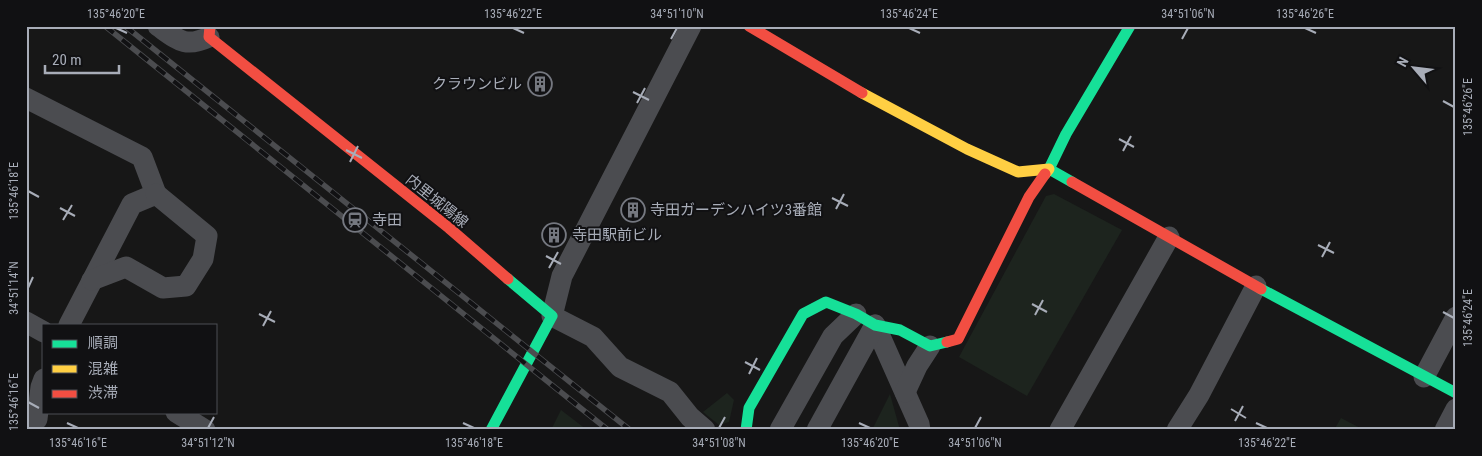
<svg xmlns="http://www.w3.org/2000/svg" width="1482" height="456" viewBox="0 0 1482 456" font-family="'Roboto Condensed','Noto Sans JP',sans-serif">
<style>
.green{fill:#1d241e}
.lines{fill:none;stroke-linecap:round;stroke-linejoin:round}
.street{stroke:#4b4c50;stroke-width:21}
.fast{stroke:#16e098;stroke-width:11}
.slow{stroke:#ffcf43;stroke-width:11}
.jam{stroke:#f24e42;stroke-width:11}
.rail-casing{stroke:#4b4c4f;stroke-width:5.5}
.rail{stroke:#111113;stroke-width:4;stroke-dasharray:11;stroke-linecap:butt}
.ticks{fill:none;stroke:#a8adb8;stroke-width:2}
.labels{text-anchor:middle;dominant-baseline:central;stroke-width:4;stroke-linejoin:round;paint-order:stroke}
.poi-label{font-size:15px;fill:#a8adb8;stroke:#111113;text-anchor:start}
.street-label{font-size:15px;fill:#a8adb8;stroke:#111113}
.neatline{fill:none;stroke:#a8adb8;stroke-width:2}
.ticks-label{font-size:12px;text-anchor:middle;fill:#a8adb8}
</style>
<rect width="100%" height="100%" fill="#171717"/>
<g class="green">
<polygon points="1054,194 1122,230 1027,396 959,357 1046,196"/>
<polygon points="727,393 734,400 729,422 719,425 703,412"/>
<polygon points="890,394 900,430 872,430"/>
<polygon points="561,410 587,430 551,430"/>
<polygon points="1341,418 1364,430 1334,430"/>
</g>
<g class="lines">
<g class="street">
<path d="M158,26C178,40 185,48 209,37"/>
<polyline points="691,26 562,276 552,316 593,337 620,367 670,392 690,417 705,430"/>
<polyline points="26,98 142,157 156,194 132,204 69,325"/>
<polyline points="92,280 126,267 163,288 186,286 203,259 207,236 156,194"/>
<polyline points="26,322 44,332"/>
<polyline points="875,325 919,424 920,430"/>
<polyline points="1424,377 1456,317"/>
<polyline points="905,392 917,366 930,346"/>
<polyline points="176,412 205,430"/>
<polyline points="26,422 37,419 41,387 44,379"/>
<polyline points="780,430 833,336 856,314"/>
<polyline points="817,430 875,325"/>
<polyline points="1060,430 1169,237"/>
<polyline points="1177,430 1199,395 1256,286"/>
<polyline points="1445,430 1456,409"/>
</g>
<g class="fast">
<polyline points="1072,182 1049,169 1066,134 1130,26"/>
<polyline points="1261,289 1456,393"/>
<polyline points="491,430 552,316 508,279"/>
<polyline points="746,430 749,408 803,314 826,302 856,314 875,325 900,330 930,346 947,342"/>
</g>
<polyline class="slow" points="862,93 967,149 1018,172 1049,169 1045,174"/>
<g class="jam">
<polyline points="210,26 209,37 449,228 508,279"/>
<polyline points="749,26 862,93"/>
<polyline points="1072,182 1261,289"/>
<polyline points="947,342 958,339 1029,197 1045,174"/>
</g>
<g class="rail-casing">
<g id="rail">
<polyline points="105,26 608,430"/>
<polyline points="125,26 630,430"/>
</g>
</g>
<use href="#rail" class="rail"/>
</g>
<path class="ticks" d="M116,28L127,33M513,28L524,33M909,28L920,33M1305,28L1316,33M671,39L677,28M1182,39L1188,28M633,92L649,100M1443,101L1454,107M637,103L645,88M1119,139L1134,147M346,150L362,158M1123,151L1131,136M350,162L358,146M28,191L39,197M832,198L848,206M60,208L75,216M836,209L844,194M63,220L72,205M1318,245L1334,253M546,256L561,264M1322,257L1330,242M549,268L558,252M28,288L33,277M1032,304L1047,312M1443,312L1454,318M259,314L275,322M1035,315L1043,300M263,326L271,311M745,362L760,370M749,374L757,358M28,402L39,408M1231,409L1246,418M1235,421L1243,406M67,423L78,428M463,423L474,428M859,423L870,428M1256,423L1267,428M208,428L214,417M719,428L725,417M975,428L981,417"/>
<defs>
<g id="building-ring" transform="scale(1.25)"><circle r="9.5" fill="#111113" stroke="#757880" stroke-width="1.5"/><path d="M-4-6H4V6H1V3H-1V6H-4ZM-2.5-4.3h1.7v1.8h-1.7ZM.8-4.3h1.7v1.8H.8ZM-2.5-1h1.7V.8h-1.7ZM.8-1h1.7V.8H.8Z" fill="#757880"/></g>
<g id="station-ring" transform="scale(1.25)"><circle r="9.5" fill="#111113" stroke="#757880" stroke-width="1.5"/><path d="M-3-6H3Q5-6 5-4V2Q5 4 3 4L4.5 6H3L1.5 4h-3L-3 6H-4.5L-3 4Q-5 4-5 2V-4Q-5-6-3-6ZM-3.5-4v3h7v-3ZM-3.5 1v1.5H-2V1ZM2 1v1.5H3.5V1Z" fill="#757880"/></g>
</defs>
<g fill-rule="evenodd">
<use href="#building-ring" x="540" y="84"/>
<use href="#building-ring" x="633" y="210"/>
<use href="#station-ring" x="355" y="220"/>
<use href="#building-ring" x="554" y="235"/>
</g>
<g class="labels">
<g class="poi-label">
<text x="522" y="84" text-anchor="end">クラウンビル</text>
<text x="650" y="210">寺田ガーデンハイツ3番館</text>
<text x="372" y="220">寺田</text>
<text x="572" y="235">寺田駅前ビル</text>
</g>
<g class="street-label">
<text transform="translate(437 201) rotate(39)">内里城陽線</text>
</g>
</g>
<rect width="1482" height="456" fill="none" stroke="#111113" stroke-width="55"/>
<rect x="42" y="324" width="175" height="90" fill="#111113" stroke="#4d4f55"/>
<rect x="52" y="340" width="25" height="8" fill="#16e098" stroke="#4d4f55"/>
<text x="88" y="348" font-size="15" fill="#a8adb8">順調</text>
<rect x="52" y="365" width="25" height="8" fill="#ffcf43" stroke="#4d4f55"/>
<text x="88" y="374" font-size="15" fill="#a8adb8">混雑</text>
<rect x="52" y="390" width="25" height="8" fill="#f24e42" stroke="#4d4f55"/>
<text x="88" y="398" font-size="15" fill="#a8adb8">渋滞</text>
<g transform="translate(1414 68) rotate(298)" stroke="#111113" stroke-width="4" paint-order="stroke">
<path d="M0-4L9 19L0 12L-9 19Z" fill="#a8adb8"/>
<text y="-8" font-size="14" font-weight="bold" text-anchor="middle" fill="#a8adb8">N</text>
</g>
<path d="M45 65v8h74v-8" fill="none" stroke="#a8adb8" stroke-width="2.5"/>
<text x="52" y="65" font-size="15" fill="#a8adb8" stroke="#111113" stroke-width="4" paint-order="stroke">20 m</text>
<rect x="28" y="28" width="1426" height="400" class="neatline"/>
<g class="ticks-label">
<text x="116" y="18">135°46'20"E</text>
<text x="513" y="18">135°46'22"E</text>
<text x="677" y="18">34°51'10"N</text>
<text x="909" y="18">135°46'24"E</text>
<text x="1188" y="18">34°51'06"N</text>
<text x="1305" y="18">135°46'26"E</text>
<text transform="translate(1468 107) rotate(-90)" y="4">135°46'26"E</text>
<text transform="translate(14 191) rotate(-90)" y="4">135°46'18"E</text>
<text transform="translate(14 288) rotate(-90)" y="4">34°51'14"N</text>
<text transform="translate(1468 318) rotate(-90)" y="4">135°46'24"E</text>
<text transform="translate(14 402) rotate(-90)" y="4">135°46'16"E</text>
<text x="78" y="447">135°46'16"E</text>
<text x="208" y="447">34°51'12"N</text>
<text x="474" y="447">135°46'18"E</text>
<text x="719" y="447">34°51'08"N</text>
<text x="870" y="447">135°46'20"E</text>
<text x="975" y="447">34°51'06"N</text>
<text x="1267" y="447">135°46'22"E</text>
</g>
</svg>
